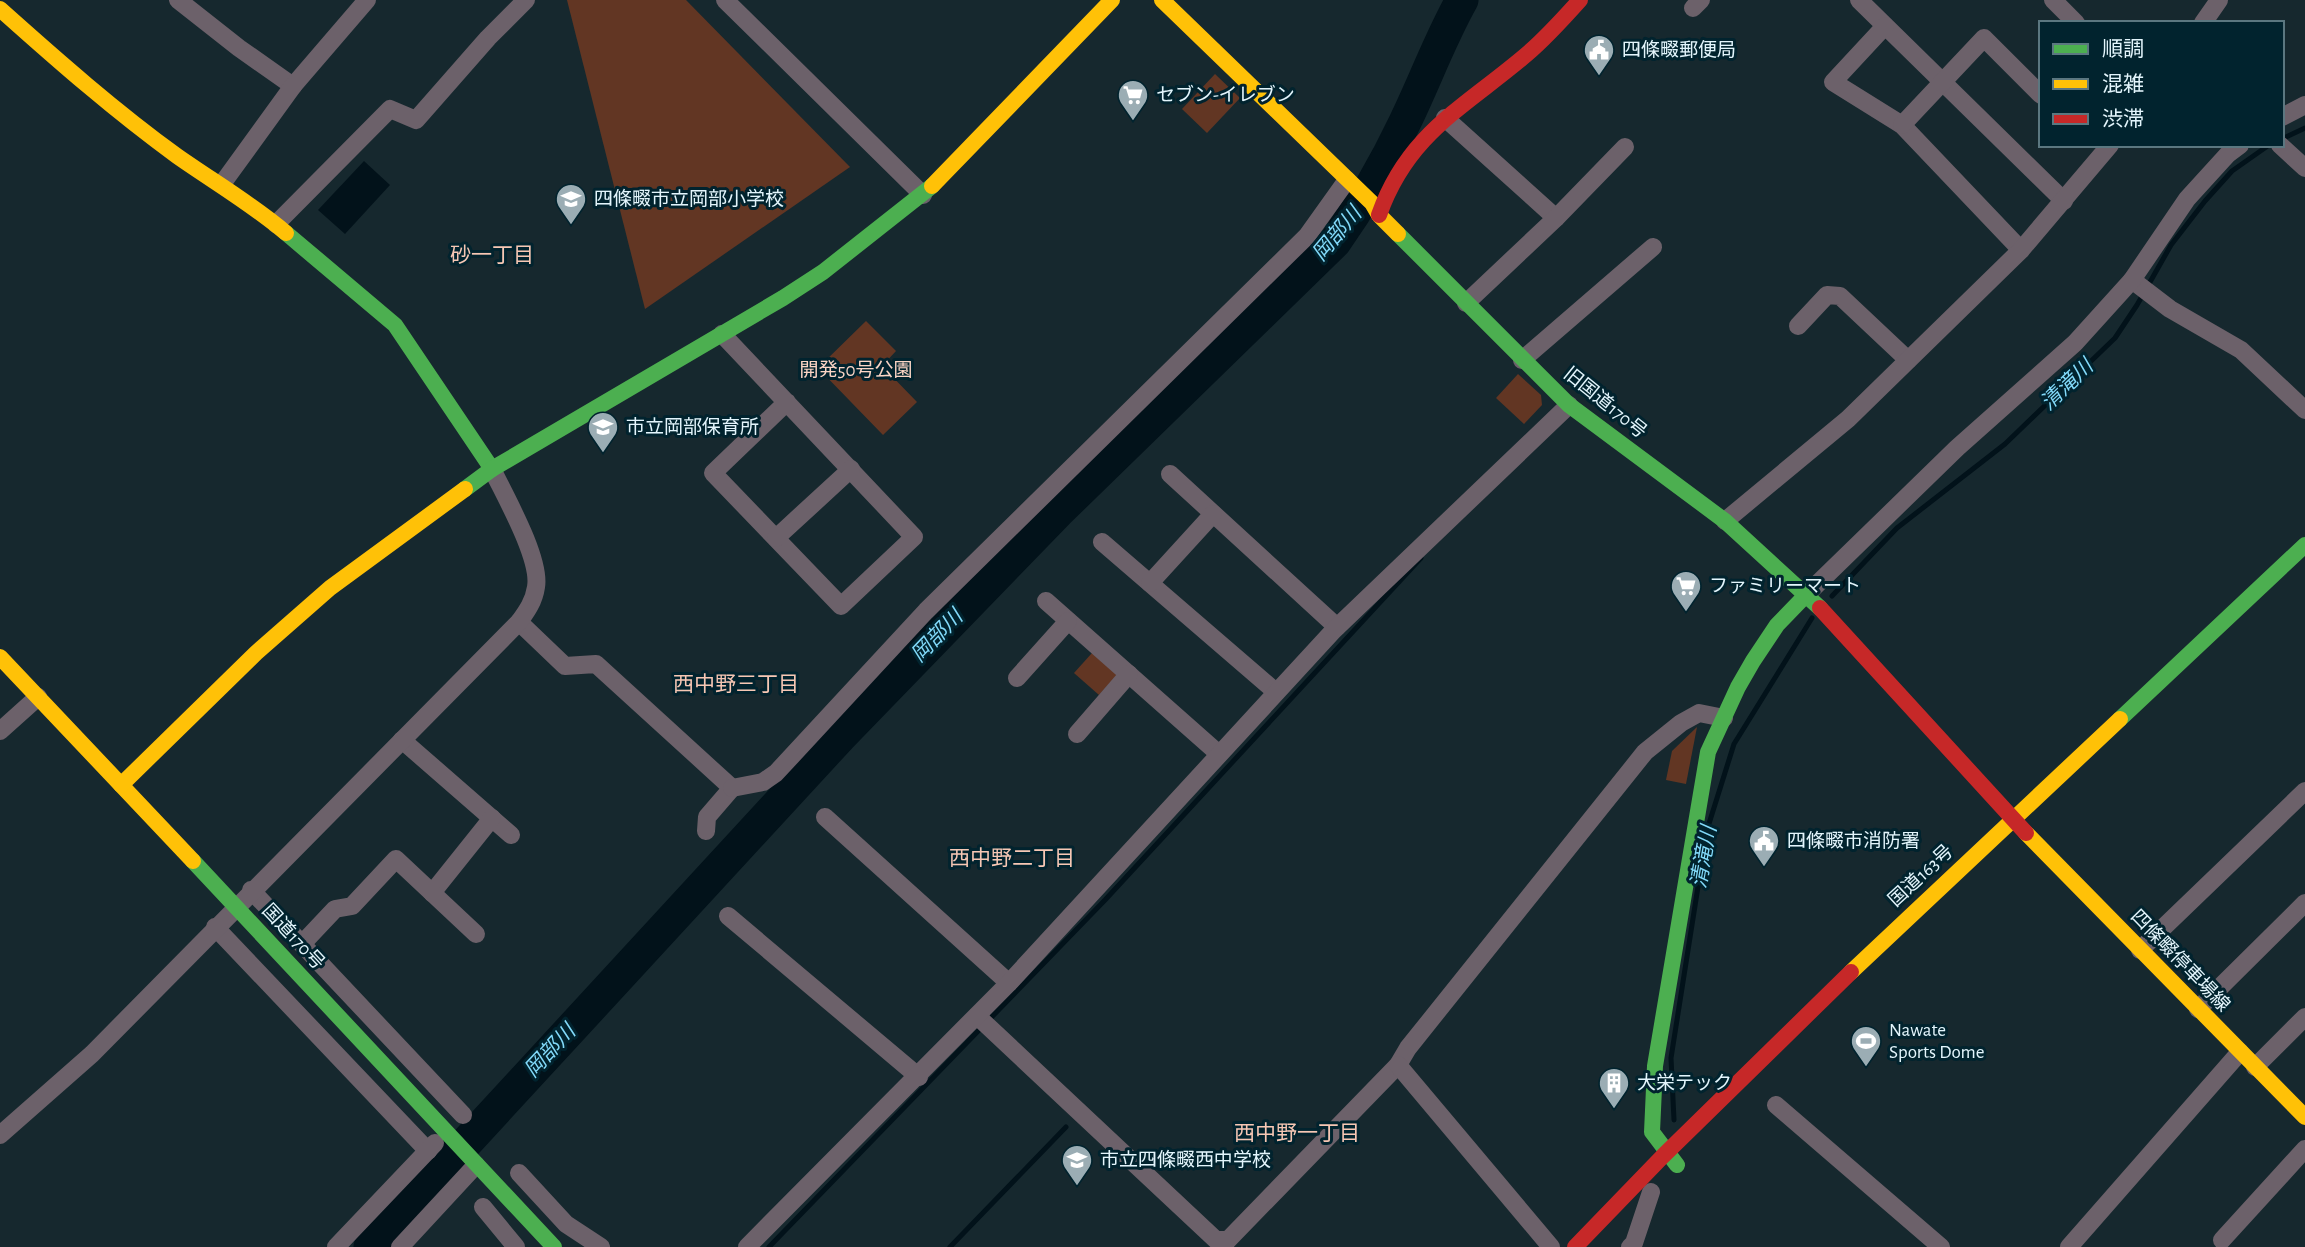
<svg xmlns="http://www.w3.org/2000/svg" width="2305" height="1247" viewBox="0 0 2305 1247" font-family="'Alegreya Sans','Noto Sans JP',sans-serif">
<style>
.green{fill:#623623}
.water{fill:#02121a}
.lines{fill:none;stroke-linecap:round;stroke-linejoin:round}
.stream{stroke:#02121a;stroke-width:5}
.river{stroke:#02121a;stroke-width:33}
.street{stroke:#6c616a;stroke-width:18}
.fast{stroke:#4caf50;stroke-width:16}
.slow{stroke:#ffc107;stroke-width:16}
.jam{stroke:#c62828;stroke-width:16}
.labels{text-anchor:middle;dominant-baseline:central;stroke-width:6;stroke-linejoin:round;paint-order:stroke}
.poi-label{font-size:19px;fill:#e3f5fc;stroke:#01232e;text-anchor:start}
.park-label{font-size:19px;fill:#fbd5c5;stroke:#01232e}
.street-label{font-size:19px;fill:#e3f5fc;stroke:#01232e}
.water-label{font-size:21px;font-style:italic;fill:#82dafa;stroke:#01232e}
.neighbourhood-label{font-size:21px;fill:#f6c7b4;stroke:#01232e}
</style>
<rect width="100%" height="100%" fill="#16282e"/>
<g class="green">
<polygon points="567,0 686,0 850,167 645,309"/>
<polygon points="1215,74 1240,98 1207,133 1182,109"/>
<polygon points="866,321 896,351 882,366 917,402 883,435 818,368"/>
<polygon points="1518,374 1541,395 1542,405 1524,424 1496,398"/>
<polygon points="1092,653 1117,675 1099,695 1074,673"/>
<polygon points="1697,727 1686,784 1666,780 1672,751"/>
</g>
<polygon class="water" points="364,161 390,185 345,234 318,210"/>
<g class="lines">
<g class="stream">
<polyline points="2282,139 2305,128"/>
<polyline points="1832,596 1897,528 2005,444 2115,338 2137,305 2171,245 2205,201 2232,171 2269,145"/>
<polyline points="1707,830 1734,744 1812,618"/>
<polyline points="1674,1120 1671,1058 1700,874"/>
<polyline points="769,1247 1105,900 1421,558"/>
<polyline points="950,1247 1066,1127"/>
</g>
<path class="river" d="M370,1247L840,737L1058,512L1335,242C1362,204 1385,164 1405,122C1425,81 1440,39 1462,0"/>
<g class="street">
<polyline points="178,0 239,48 293,86"/>
<polyline points="725,0 923,195"/>
<polyline points="1859,0 2064,201"/>
<polyline points="2053,0 2076,23"/>
<polyline points="1693,8 1701,0"/>
<polyline points="2203,23 2219,0"/>
<polyline points="1885,26 1833,82 1902,125 2021,250"/>
<polyline points="2282,117 2305,105"/>
<polyline points="1445,118 1556,218"/>
<polyline points="1902,125 1984,38 2041,95"/>
<polyline points="2280,145 2305,168"/>
<polyline points="222,184 293,86 367,0"/>
<polyline points="276,224 390,109 416,120 488,38 526,0"/>
<polyline points="2132,280 2170,309 2241,350 2305,410"/>
<polyline points="1466,303 1556,218 1625,147"/>
<polyline points="1798,326 1827,295 1840,296 1908,360"/>
<polyline points="722,334 914,537 841,606 713,473 787,402"/>
<polyline points="1522,360 1653,247"/>
<polyline points="1170,474 1337,627"/>
<polyline points="1725,521 1848,419 2021,250 2110,145"/>
<polyline points="776,538 851,469"/>
<polyline points="1102,542 1276,692"/>
<polyline points="1150,583 1213,514"/>
<polyline points="1807,594 1957,448 2075,343 2132,280 2187,199 2228,154 2240,145"/>
<polyline points="1046,601 1219,754"/>
<polyline points="519,622 565,666 596,664 732,788 707,817 706,831"/>
<polyline points="1017,678 1068,621"/>
<polyline points="0,731 38,697"/>
<polyline points="1077,734 1129,674"/>
<polyline points="402,740 511,835"/>
<polyline points="732,788 763,782 776,773 926,611 1307,236 1347,180"/>
<polyline points="825,817 1009,983"/>
<polyline points="251,890 463,1115"/>
<polyline points="432,893 492,818"/>
<polyline points="728,916 919,1077"/>
<polyline points="215,927 428,1151"/>
<polyline points="302,944 335,909 352,906 396,859 476,934"/>
<polyline points="2140,950 2305,791"/>
<polyline points="2198,1009 2305,903"/>
<polyline points="977,1016 1216,1240 1228,1240 1398,1065 1408,1048 1645,752 1681,723 1699,713 1724,718"/>
<polyline points="1398,1065 1551,1247"/>
<polyline points="2255,1067 2305,1017"/>
<polyline points="1776,1105 1941,1247"/>
<path d="M0,1135L92,1054L519,622C527,611 534,601 536,587C541,559 505,496 492,469"/>
<polyline points="519,1173 566,1224 601,1247"/>
<polyline points="483,1207 516,1247"/>
<polyline points="2222,1240 2305,1149"/>
<polyline points="336,1247 435,1143"/>
<polyline points="400,1247 476,1165"/>
<polyline points="747,1247 1009,983 1334,630 1569,405"/>
<polyline points="1630,1247 1634,1243 1651,1192"/>
<polyline points="2069,1247 2240,1052"/>
</g>
<g class="fast">
<polyline points="286,233 395,325 492,469"/>
<polyline points="1398,234 1569,405 1725,521 1820,608"/>
<polyline points="465,489 492,469 783,298 823,272 932,186"/>
<polyline points="2120,719 2305,545"/>
<polyline points="193,861 554,1247"/>
<polyline points="1677,1165 1652,1132 1655,1066 1708,752 1738,687 1753,661 1777,625 1807,594"/>
</g>
<g class="slow">
<polyline points="1162,0 1372,203 1379,215 1398,234"/>
<path d="M0,9C57,60 115,111 177,156C214,182 252,204 286,233"/>
<polyline points="932,186 1112,0"/>
<polyline points="0,657 193,861"/>
<polyline points="121,785 256,653 330,588 465,489"/>
<polyline points="2026,833 2305,1117"/>
<polyline points="1851,972 2120,719"/>
</g>
<g class="jam">
<path d="M1379,215C1408,133 1465,107 1527,54C1546,38 1563,19 1580,0"/>
<polyline points="1820,608 2026,833"/>
<polyline points="1575,1247 1663,1156 1851,972"/>
</g>
</g>
<defs>
<g id="civic-pin" transform="scale(1.575)"><path d="M0 17L-7.5 6A9.5 9.5 0 1 1 7.5 6Z" fill="#9badb4" stroke="#01232e"/><path d="M-.6-6.5H3V-4.5H.6V-3L4-1V1h2V6H-6V1h2V-1L-.6-3ZM-1.2 2.5V6h2.4V2.5Z" fill="#fff"/></g>
<g id="supermarket-pin" transform="scale(1.575)"><path d="M0 17L-7.5 6A9.5 9.5 0 1 1 7.5 6Z" fill="#9badb4" stroke="#01232e"/><path d="M-6-5.5h2.5l.6 2H6L4.5 2H-2.5L-4.4-4H-6ZM-1.5 3.2a1.3 1.3 0 1 0 .1 0ZM3 3.2a1.3 1.3 0 1 0 .1 0Z" fill="#fff"/></g>
<g id="school-pin" transform="scale(1.575)"><path d="M0 17L-7.5 6A9.5 9.5 0 1 1 7.5 6Z" fill="#9badb4" stroke="#01232e"/><path d="M0-5L7-2L0 1L-7-2ZM-4 1L0 2.5L4 1V4Q0 6-4 4Z" fill="#fff"/></g>
<g id="stadium-pin" transform="scale(1.575)"><path d="M0 17L-7.5 6A9.5 9.5 0 1 1 7.5 6Z" fill="#9badb4" stroke="#01232e"/><path d="M0-5a6.5 5 0 1 0 0 10a6.5 5 0 1 0 0-10ZM-3.5-1.8h7v3.6h-7Z" fill="#fff"/></g>
<g id="building-pin" transform="scale(1.575)"><path d="M0 17L-7.5 6A9.5 9.5 0 1 1 7.5 6Z" fill="#9badb4" stroke="#01232e"/><path d="M-4-6H4V6H1V3H-1V6H-4ZM-2.5-4.3h1.7v1.8h-1.7ZM.8-4.3h1.7v1.8H.8ZM-2.5-1h1.7V.8h-1.7ZM.8-1h1.7V.8H.8Z" fill="#fff"/></g>
</defs>
<g fill-rule="evenodd">
<use href="#civic-pin" x="1599" y="50"/>
<use href="#supermarket-pin" x="1133" y="95"/>
<use href="#school-pin" x="571" y="199"/>
<use href="#school-pin" x="603" y="427"/>
<use href="#supermarket-pin" x="1686" y="586"/>
<use href="#civic-pin" x="1764" y="841"/>
<use href="#stadium-pin" x="1866" y="1041"/>
<use href="#building-pin" x="1614" y="1083"/>
<use href="#school-pin" x="1077" y="1160"/>
</g>
<g class="labels">
<g class="poi-label">
<text x="1622" y="50">四條畷郵便局</text>
<text x="1156" y="95">セブン-イレブン</text>
<text x="594" y="199">四條畷市立岡部小学校</text>
<text x="626" y="427">市立岡部保育所</text>
<text x="1709" y="586">ファミリーマート</text>
<text x="1787" y="841">四條畷市消防署</text>
<text x="1889" y="1030">Nawate<tspan x="1889" dy="22">Sports Dome</tspan></text>
<text x="1637" y="1083">大栄テック</text>
<text x="1100" y="1160">市立四條畷西中学校</text>
</g>
<g class="park-label">
<text x="856" y="370">開発50号公園</text>
</g>
<g class="street-label">
<text transform="translate(1605 403) rotate(39)">旧国道170号</text>
<text transform="translate(1921 876) rotate(-43)">国道163号</text>
<text transform="translate(293 937) rotate(47)">国道170号</text>
<text transform="translate(2180 961) rotate(46)">四條畷停車場線</text>
</g>
<g class="water-label">
<text transform="translate(1337 234) rotate(-50)">岡部川</text>
<text transform="translate(2067 385) rotate(-44)">清滝川</text>
<text transform="translate(937 636) rotate(-46)">岡部川</text>
<text transform="translate(1704 857) rotate(-80)">清滝川</text>
<text transform="translate(550 1051) rotate(-47)">岡部川</text>
</g>
<g class="neighbourhood-label">
<text x="492" y="255">砂一丁目</text>
<text x="736" y="684">西中野三丁目</text>
<text x="1012" y="858">西中野二丁目</text>
<text x="1297" y="1133">西中野一丁目</text>
</g>
</g>
<rect x="2039" y="21" width="245" height="126" fill="#01232e" stroke="#5b7780" stroke-width="2"/>
<rect x="2053" y="44" width="35" height="10" fill="#4caf50" stroke="#5b7780" stroke-width="2"/>
<text x="2102" y="56" font-size="21" fill="#e3f5fc">順調</text>
<rect x="2053" y="79" width="35" height="10" fill="#ffc107" stroke="#5b7780" stroke-width="2"/>
<text x="2102" y="91" font-size="21" fill="#e3f5fc">混雑</text>
<rect x="2053" y="114" width="35" height="10" fill="#c62828" stroke="#5b7780" stroke-width="2"/>
<text x="2102" y="126" font-size="21" fill="#e3f5fc">渋滞</text>
</svg>
